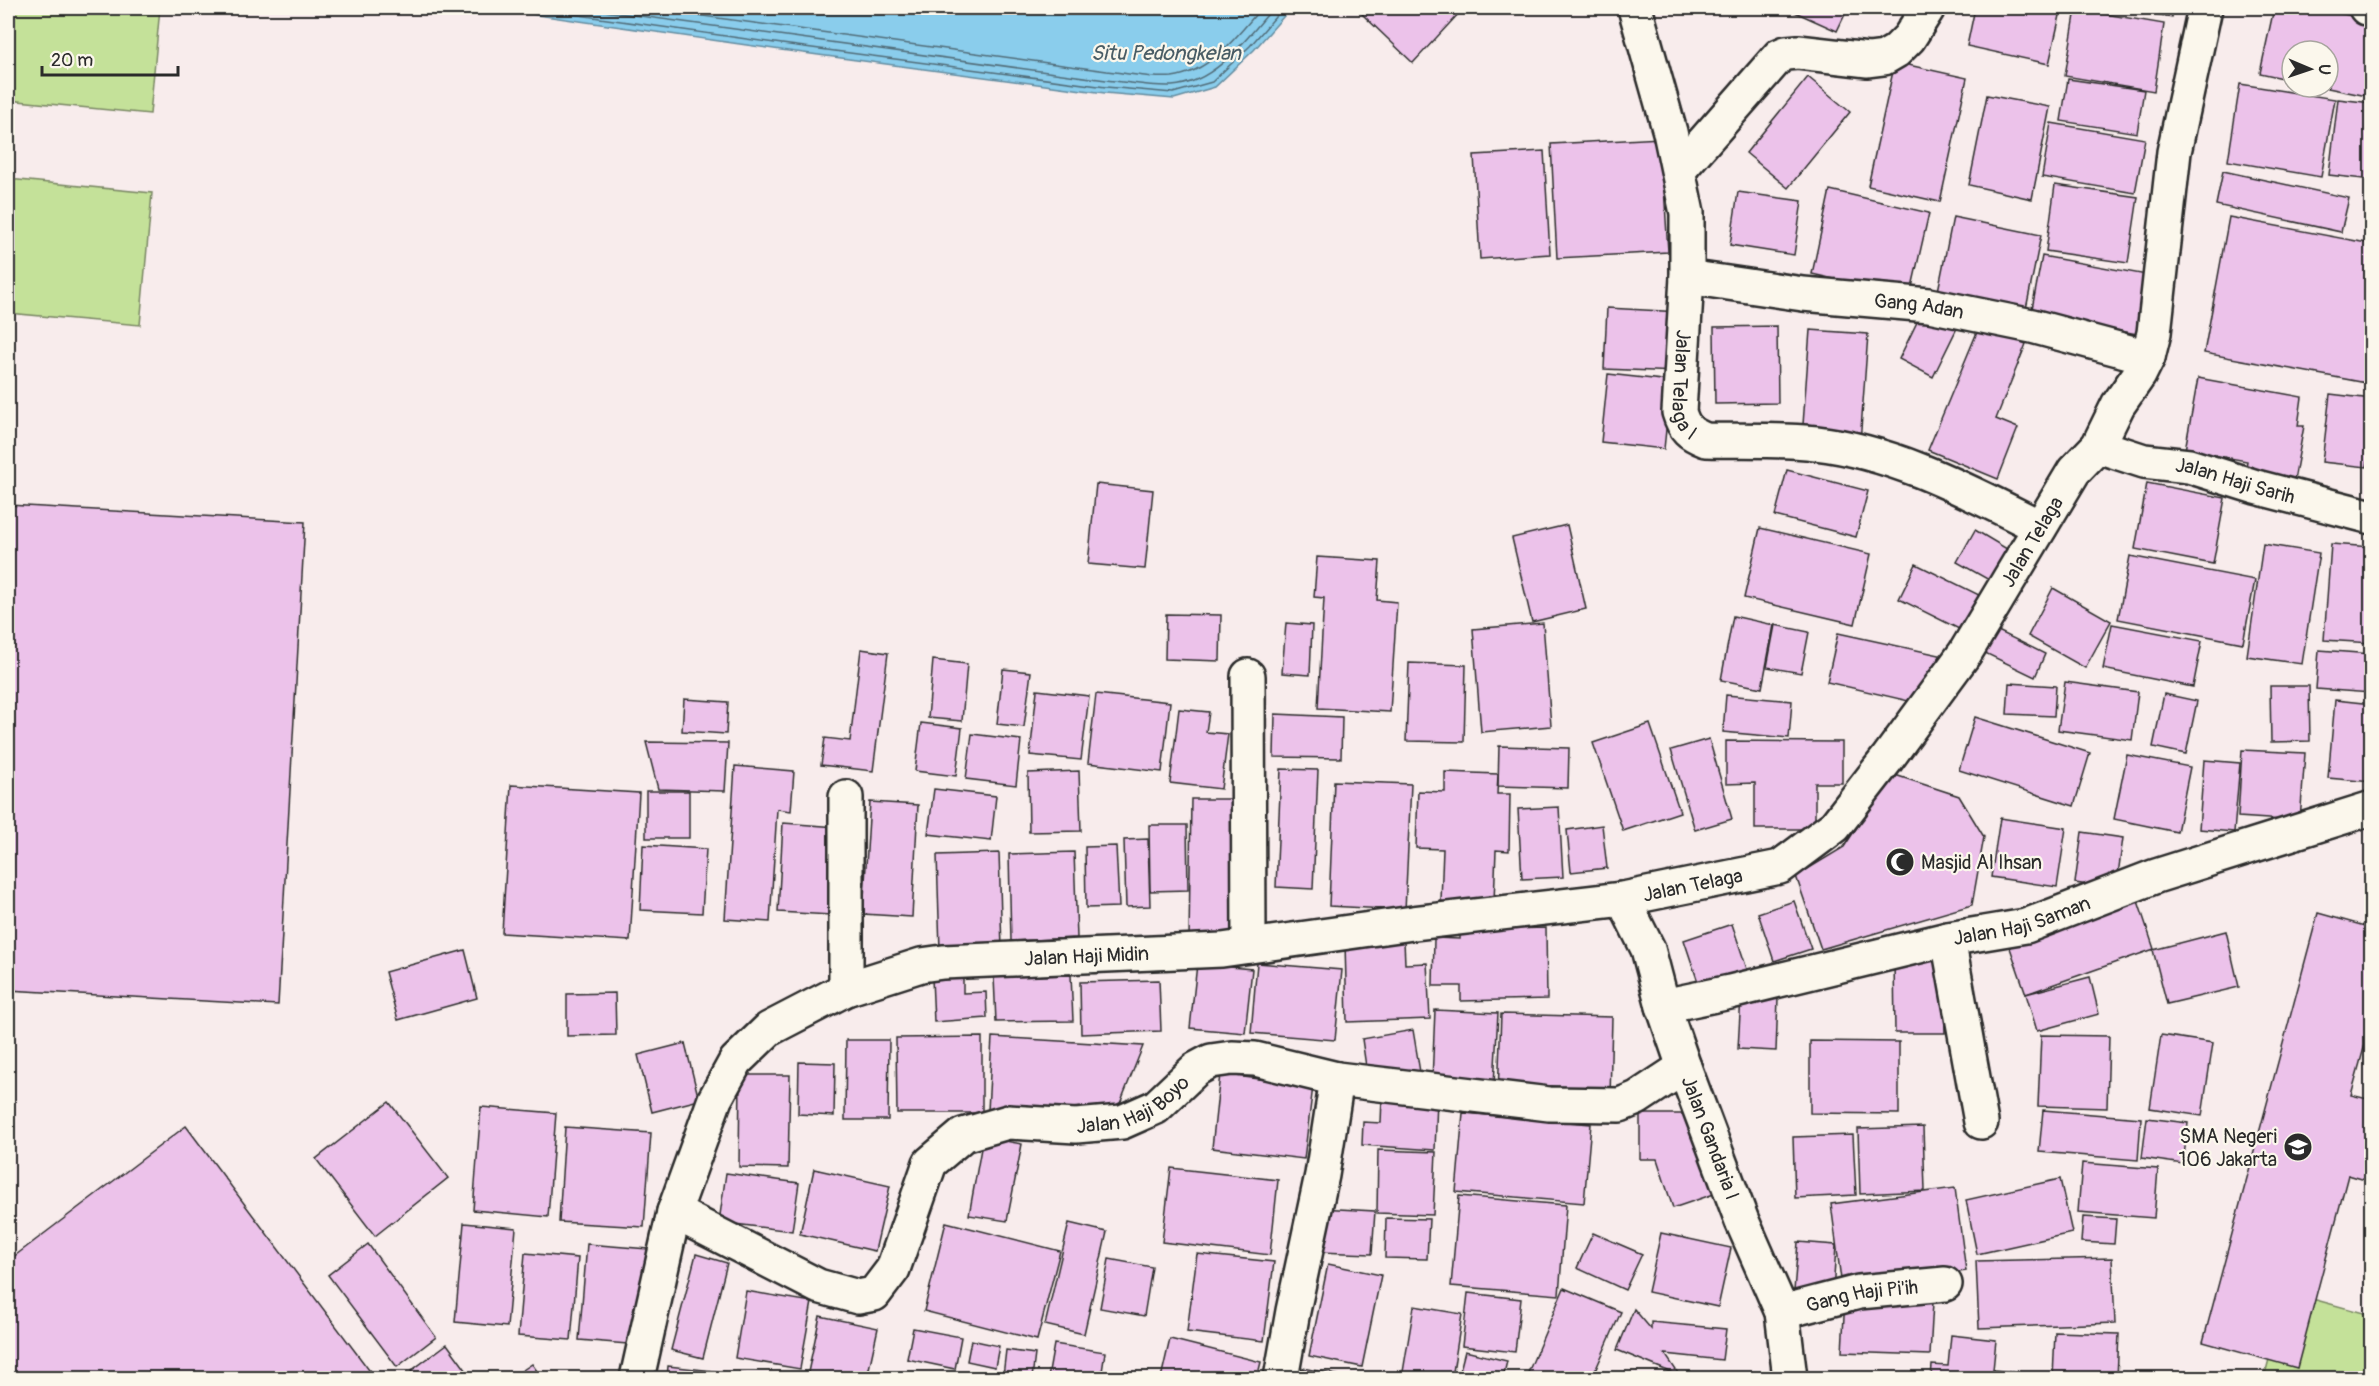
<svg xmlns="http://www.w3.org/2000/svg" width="2379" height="1386" viewBox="0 0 2379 1386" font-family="Pangolin,sans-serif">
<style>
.green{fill:#c4e199;stroke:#788662;stroke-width:1.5}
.water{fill:#8acdec;stroke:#648c9f;stroke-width:1.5}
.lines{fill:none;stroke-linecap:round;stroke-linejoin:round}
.shore{stroke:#516c78;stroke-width:1.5}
.building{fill:#ecc2ea;stroke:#2b2b2b;stroke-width:1.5}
.minor-casing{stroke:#2b2b2b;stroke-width:38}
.minor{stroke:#fbf7ec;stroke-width:33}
.labels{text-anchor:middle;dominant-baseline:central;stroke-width:4.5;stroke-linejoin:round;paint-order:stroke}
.street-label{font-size:20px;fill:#2b2b2b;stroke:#fbf7ec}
.poi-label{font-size:20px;fill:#2b2b2b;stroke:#fbf7ec;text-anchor:start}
.water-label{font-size:21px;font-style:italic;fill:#485c65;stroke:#fbf7ec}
</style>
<rect width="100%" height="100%" fill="#f8ecec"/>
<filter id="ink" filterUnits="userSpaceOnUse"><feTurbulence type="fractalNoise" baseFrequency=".0167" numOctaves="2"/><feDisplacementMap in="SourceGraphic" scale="12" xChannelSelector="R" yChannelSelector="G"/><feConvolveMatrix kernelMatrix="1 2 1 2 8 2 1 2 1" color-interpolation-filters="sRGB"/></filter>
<g filter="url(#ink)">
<g class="green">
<polygon points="8,8 160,8 150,114 8,100"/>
<polygon points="8,179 152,193 140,325 8,313"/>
<polygon points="2287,1292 2371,1315 2371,1378 2264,1378"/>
</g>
<polygon class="water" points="489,8 1291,8 1254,50 1215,87 1174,99 1105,93 781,50"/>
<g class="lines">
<g class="shore">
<polyline points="530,8 782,44 1106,87 1173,93 1212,82 1250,46 1283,8"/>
<path d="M582,8L1106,80C1127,82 1151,87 1172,86C1216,83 1247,38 1273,8"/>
<path d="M644,8L1107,71C1127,73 1153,79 1172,77C1211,72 1238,35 1261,8"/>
</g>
</g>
<g class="building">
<polygon points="1368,8 1459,8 1462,10 1413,63 1362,14"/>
<polygon points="1786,8 1848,8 1837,31"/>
<polygon points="1975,8 2044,8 2061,11 2049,64 1967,46"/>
<polygon points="2115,8 2173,8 2172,17"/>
<polygon points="2274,8 2315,8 2372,20 2372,97 2323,87 2328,87 2328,51 2292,51 2292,80 2260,73"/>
<polygon points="2076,9 2164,24 2154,91 2065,76"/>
<polygon points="1895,62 1967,78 1940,202 1868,186"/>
<polygon points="1808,77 1850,112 1788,188 1746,153"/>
<polygon points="2068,79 2144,90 2137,133 2061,121"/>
<polygon points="2240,84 2335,99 2321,177 2228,161"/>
<polygon points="1987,95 2050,107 2032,199 1969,185"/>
<polygon points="2338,99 2372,103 2372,180 2329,175"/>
<polygon points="2051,123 2145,139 2135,193 2042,177"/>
<polygon points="1661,138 1668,252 1557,258 1551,144"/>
<polygon points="1544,151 1550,254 1480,259 1474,155"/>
<polygon points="2223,171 2349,198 2341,232 2216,205"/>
<polygon points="2055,185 2138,197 2128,263 2046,251"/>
<polygon points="1830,190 1929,213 1910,296 1812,274"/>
<polygon points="1738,192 1802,201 1794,255 1730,245"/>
<polygon points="1953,217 2041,235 2025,314 1937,296"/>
<polygon points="2229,217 2372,244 2372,384 2204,353"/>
<polygon points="2042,256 2147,275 2137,334 2031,314"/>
<polygon points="1607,308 1681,312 1678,372 1604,369"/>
<polygon points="1923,310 1957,328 1933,377 1899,359"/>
<polygon points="1980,325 2026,344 1996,419 2018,428 1998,479 1928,450"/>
<polygon points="1777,326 1778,403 1715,404 1714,327"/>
<polygon points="1810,330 1868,334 1860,443 1802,438"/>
<polygon points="1608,374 1671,381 1664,449 1601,442"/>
<polygon points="2198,378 2302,397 2298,426 2304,426 2293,486 2244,477 2247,461 2185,450"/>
<polygon points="2330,394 2372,399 2372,431 2367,467 2322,462"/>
<polygon points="1787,470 1868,491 1856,537 1775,516"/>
<polygon points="2147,483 2225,498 2213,564 2135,549"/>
<polygon points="1096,484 1153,490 1145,569 1088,564"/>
<polygon points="8,505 305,522 278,1005 8,990"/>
<polygon points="1567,525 1586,609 1532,622 1512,538"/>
<polygon points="1760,528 1871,554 1855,624 1744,598"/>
<polygon points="1975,530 2007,549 1989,580 1957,562"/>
<polygon points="2263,544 2319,553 2302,664 2247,656"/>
<polygon points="2331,544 2372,547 2372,643 2324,640"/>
<polygon points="2130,556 2255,580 2243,643 2118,619"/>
<polygon points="1317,557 1380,561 1377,600 1397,602 1390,712 1318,708 1324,598 1314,597"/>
<polygon points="1916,564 1979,595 1961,630 1899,599"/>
<polygon points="2053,588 2111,621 2085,668 2028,636"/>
<polygon points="1166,614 1221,615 1220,661 1165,659"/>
<polygon points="1733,616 1774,625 1762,688 1721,680"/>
<polygon points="1286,623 1312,625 1310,675 1282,673"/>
<polygon points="1543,623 1551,726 1481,732 1473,629"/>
<polygon points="2112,624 2202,641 2193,687 2103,669"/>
<polygon points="1775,625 1809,632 1801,673 1767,667"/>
<polygon points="1992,628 2045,654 2035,677 1981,651"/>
<polygon points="1838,633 1944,656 1917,703 1827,682"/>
<polygon points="861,649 888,653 873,771 821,765 825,738 850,741"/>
<polygon points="2319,650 2372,654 2372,693 2316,689"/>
<polygon points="933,660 967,664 962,721 928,718"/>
<polygon points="1409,663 1466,665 1464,742 1406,741"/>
<polygon points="1003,669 1031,672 1024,727 997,724"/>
<polygon points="2065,682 2138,692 2132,740 2058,730"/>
<polygon points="2009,683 2056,686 2054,716 2007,714"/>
<polygon points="2270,686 2309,686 2310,741 2271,742"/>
<polygon points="1037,690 1089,696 1081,760 1030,755"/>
<polygon points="1096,694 1170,702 1162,772 1088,763"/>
<polygon points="2164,694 2197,701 2186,754 2153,747"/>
<polygon points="1726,695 1792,701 1789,738 1723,732"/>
<polygon points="684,699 728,702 726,734 682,731"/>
<polygon points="2335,700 2372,704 2372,782 2328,778"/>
<polygon points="1179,709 1209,712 1206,732 1228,734 1221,789 1170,783"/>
<polygon points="1275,714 1342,717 1341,758 1274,757"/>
<polygon points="1975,717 2090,753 2074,806 1959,770"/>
<polygon points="921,723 962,728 956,776 915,771"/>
<polygon points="1650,724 1680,812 1623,831 1593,743"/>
<polygon points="972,734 1021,740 1016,785 966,779"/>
<polygon points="1709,739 1732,819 1695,830 1671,750"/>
<polygon points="1726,741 1842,742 1842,783 1815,783 1815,829 1755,829 1755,783 1726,784"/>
<polygon points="646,742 728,743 725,791 658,789"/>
<polygon points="1499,746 1569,748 1568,788 1498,786"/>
<polygon points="2242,750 2305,753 2300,821 2238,817"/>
<polygon points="2127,755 2190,767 2177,832 2114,819"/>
<polygon points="2204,760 2240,763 2234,832 2199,829"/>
<polygon points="735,766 794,771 791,811 777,809 770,922 725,919"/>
<polygon points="1281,769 1318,770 1313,889 1276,887"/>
<polygon points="1079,771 1081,831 1029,832 1028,773"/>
<polygon points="1445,772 1498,774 1497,794 1510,794 1509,851 1496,850 1494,902 1441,901 1443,849 1416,848 1418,791 1445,792"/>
<polygon points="1892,774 1959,796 1984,837 1972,905 1821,949 1796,876 1844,847"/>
<polygon points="1334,781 1411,784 1405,910 1329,906"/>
<polygon points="511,785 639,793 630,941 502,933"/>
<polygon points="934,789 996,796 991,841 928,834"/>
<rect x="646" y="791" width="43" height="47"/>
<polygon points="1191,799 1244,799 1243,940 1189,939"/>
<polygon points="870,802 918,805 912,917 863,914"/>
<polygon points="1559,807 1563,877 1522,879 1518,809"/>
<polygon points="2000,818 2066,828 2057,887 1991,877"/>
<polygon points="783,823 837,827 831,915 778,912"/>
<polygon points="1149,825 1187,825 1188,890 1150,891"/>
<polygon points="1602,825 1607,868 1571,872 1567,830"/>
<polygon points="2082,832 2123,838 2116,889 2075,883"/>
<polygon points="1148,839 1150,906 1126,907 1124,840"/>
<polygon points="643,845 706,849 702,913 640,910"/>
<polygon points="1116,846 1119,907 1086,908 1085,847"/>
<polygon points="1074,852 1077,938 1011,941 1009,854"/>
<polygon points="999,853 1002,949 940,950 937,855"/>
<polygon points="2137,898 2154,949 2026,994 2008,942"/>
<polygon points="1794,901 1811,949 1774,961 1758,913"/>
<polygon points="2318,913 2372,928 2372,1019 2351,1095 2372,1100 2372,1182 2348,1175 2297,1368 2203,1342"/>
<polygon points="1732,924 1750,978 1702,994 1684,940"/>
<polygon points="1546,928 1547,999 1461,1001 1461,986 1433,986 1434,938 1460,939 1460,930"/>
<polygon points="2226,931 2239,987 2167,1004 2153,950"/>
<polygon points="1404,941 1405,964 1427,963 1430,1019 1347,1022 1345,943"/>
<polygon points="465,950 477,998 398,1020 385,972"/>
<polygon points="1943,958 1945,1033 1895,1033 1894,959"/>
<polygon points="1257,963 1342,970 1335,1040 1251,1033"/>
<polygon points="1197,964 1252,969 1245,1033 1190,1028"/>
<polygon points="1071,975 1073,1021 996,1022 994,977"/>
<polygon points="963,977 963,993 986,992 987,1018 934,1022 932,978"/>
<polygon points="2090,977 2099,1014 2037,1031 2026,994"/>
<polygon points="1159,980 1161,1031 1081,1034 1080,982"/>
<polygon points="615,993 616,1035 567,1036 567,994"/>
<polygon points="1741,996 1778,998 1776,1051 1738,1049"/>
<polygon points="1435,1010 1498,1013 1494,1084 1432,1081"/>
<polygon points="1501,1014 1612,1017 1610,1098 1498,1095"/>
<polygon points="1413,1030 1420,1072 1368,1080 1362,1039"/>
<polygon points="2041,1035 2109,1036 2107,1108 2038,1106"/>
<polygon points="2161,1035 2213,1043 2202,1116 2150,1108"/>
<polygon points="982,1037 982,1113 897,1113 896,1038"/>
<polygon points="992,1037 1143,1046 1119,1106 988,1111"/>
<polygon points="846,1040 889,1040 888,1120 845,1120"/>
<polygon points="1810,1041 1899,1042 1899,1114 1810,1113"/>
<polygon points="685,1043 699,1100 652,1112 638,1055"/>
<polygon points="799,1062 835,1063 834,1116 798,1114"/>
<polygon points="1220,1074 1313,1086 1304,1159 1212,1148"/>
<polygon points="740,1075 790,1075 788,1168 739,1167"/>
<polygon points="1382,1098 1437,1100 1435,1150 1362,1145 1363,1122 1381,1123"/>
<polygon points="389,1102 448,1178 375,1236 316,1159"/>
<polygon points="481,1107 556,1113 548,1217 473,1210"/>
<polygon points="2043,1110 2141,1118 2138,1160 2039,1152"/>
<polygon points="1463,1113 1591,1124 1584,1203 1456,1192"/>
<polygon points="1640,1114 1691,1114 1717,1193 1673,1208 1657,1159 1640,1159"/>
<polygon points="2147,1118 2188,1123 2183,1164 2142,1158"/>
<polygon points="186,1126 375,1378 8,1378 8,1261"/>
<polygon points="565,1127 651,1133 644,1227 559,1222"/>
<polygon points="1923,1127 1925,1191 1860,1194 1858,1129"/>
<polygon points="1853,1135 1856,1195 1795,1198 1793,1137"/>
<polygon points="983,1137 1022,1144 1007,1221 969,1215"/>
<polygon points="1378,1150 1436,1152 1433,1215 1377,1213"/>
<polygon points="2082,1163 2158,1169 2154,1218 2078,1212"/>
<polygon points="1171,1168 1278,1180 1270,1255 1162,1242"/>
<polygon points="814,1169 890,1186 875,1251 800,1234"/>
<polygon points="726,1173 799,1183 792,1231 719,1222"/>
<polygon points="2060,1179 2072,1233 1977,1254 1966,1200"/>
<polygon points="1955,1188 1966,1271 1842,1287 1831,1204"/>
<polygon points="1459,1196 1566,1205 1559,1295 1451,1286"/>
<polygon points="1320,1208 1375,1211 1372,1254 1318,1252"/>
<polygon points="2083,1217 2116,1219 2114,1244 2081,1242"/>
<polygon points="1386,1218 1429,1219 1427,1259 1385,1258"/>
<polygon points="946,1222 1060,1251 1037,1340 924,1311"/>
<polygon points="464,1223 516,1228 507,1327 455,1322"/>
<polygon points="1069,1223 1107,1232 1084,1334 1045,1325"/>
<polygon points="1593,1233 1642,1254 1625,1290 1577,1268"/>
<polygon points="1661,1233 1731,1248 1718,1307 1648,1292"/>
<polygon points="1798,1242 1836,1245 1833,1294 1794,1291"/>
<polygon points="368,1244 436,1337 397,1367 328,1275"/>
<polygon points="587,1244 648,1249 640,1345 579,1340"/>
<polygon points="525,1253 578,1258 571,1340 518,1336"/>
<polygon points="696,1254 727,1263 703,1358 671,1350"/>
<polygon points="1197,1254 1274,1262 1264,1341 1187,1332"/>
<polygon points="2112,1258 2115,1323 1979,1328 1976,1261"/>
<polygon points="1109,1259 1152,1267 1144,1316 1100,1308"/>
<polygon points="1328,1264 1381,1275 1362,1367 1309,1356"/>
<polygon points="1564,1288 1621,1312 1592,1378 1534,1378 1527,1375"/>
<polygon points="746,1291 812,1302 800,1369 735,1358"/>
<polygon points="1468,1293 1521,1299 1515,1352 1462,1346"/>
<polygon points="1845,1298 1933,1302 1930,1355 1842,1352"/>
<polygon points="1414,1306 1462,1314 1452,1378 1402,1378"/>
<polygon points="1634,1309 1651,1329 1651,1322 1726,1329 1722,1360 1665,1354 1680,1376 1617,1350"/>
<polygon points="820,1316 878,1328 867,1378 807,1377"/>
<polygon points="913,1328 961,1337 955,1369 907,1359"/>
<polygon points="2055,1332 2119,1334 2117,1378 2053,1378"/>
<polygon points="1951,1335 1996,1340 1993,1370 2013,1372 2012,1378 1931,1378 1932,1365 1948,1366"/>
<polygon points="1170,1339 1261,1362 1257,1378 1161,1378"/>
<polygon points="971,1340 999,1346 995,1367 967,1361"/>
<polygon points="447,1344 472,1378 416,1378 411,1371"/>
<polygon points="1054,1344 1105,1352 1101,1378 1048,1378"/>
<polygon points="1006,1350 1035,1354 1032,1378 1003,1376"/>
<polygon points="1465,1351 1507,1361 1503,1378 1458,1378"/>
<polygon points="532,1364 542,1378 511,1378"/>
<polygon points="668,1366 758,1376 758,1378 667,1378"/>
<polygon points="1303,1368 1350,1378 1301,1378"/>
<polygon points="1695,1373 1724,1378 1694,1378"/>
</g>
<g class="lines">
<g class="minor-casing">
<g id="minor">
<path id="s1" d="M1635,8L1670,132L1687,213V277L1679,412C1684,429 1690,434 1706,440C1742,441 1780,439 1816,443C1896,452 1969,492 2040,527"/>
<polyline points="2366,8 2372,9"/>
<polyline points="1680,169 1779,56 1786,53 1798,52 1868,60 1884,58 1896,51 1909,38 1928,8"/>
<path id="s2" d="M1687,277L1803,294L1929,305L2032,326L2148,357"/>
<path id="s3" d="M2098,446L2144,461L2189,466L2256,487L2372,517"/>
<polyline points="1248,676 1249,946"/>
<polyline points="846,797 846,989"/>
<path id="s4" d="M1623,899L1648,949L1663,1006L1684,1067L1742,1221L1782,1312L1790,1378"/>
<polyline points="1948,939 1981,1122"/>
<path id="s5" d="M1663,1006L1730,992L1948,939L2026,926L2156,876L2372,808"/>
<path id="s6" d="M674,1212L818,1286L858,1297L874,1294L893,1269L930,1163L963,1135L1008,1122L1076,1126L1122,1122L1156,1107L1196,1069L1211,1061L1232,1058L1255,1059L1337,1079L1549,1104L1620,1105L1637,1098L1684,1067"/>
<path id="s7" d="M1782,1312L1859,1292L1945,1284"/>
<path id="s8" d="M637,1378L674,1212L715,1099L736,1061L769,1029L846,989L921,965L943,962L1222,950L1413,923L1623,899L1780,867L1835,826L1887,759L1965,653L2074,471L2098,446L2118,405L2139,375L2148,357L2154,333L2174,152L2205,8"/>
<polyline points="1281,1378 1293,1311 1322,1175 1337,1079"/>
</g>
</g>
<use href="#minor" class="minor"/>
</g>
</g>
<defs>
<g id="mosque-disc" transform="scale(1.5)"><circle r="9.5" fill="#2b2b2b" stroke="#fbf7ec"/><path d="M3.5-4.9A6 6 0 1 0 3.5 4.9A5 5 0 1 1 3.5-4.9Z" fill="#fff"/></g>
<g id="school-disc" transform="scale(1.5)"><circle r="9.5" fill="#2b2b2b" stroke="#fbf7ec"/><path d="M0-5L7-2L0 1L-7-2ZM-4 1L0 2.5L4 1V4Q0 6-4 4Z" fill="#fff"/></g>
</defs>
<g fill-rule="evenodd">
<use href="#mosque-disc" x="1900" y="862"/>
<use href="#school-disc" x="2298" y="1147"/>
</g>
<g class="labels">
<g class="street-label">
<text stroke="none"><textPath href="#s2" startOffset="234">Gang Adan</textPath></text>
<text stroke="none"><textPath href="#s1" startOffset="384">Jalan Telaga I</textPath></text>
<text stroke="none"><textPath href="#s3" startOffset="142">Jalan Haji Sarih</textPath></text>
<text stroke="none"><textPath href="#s8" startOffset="1826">Jalan Telaga</textPath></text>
<text stroke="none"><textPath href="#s8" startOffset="1322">Jalan Telaga</textPath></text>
<text stroke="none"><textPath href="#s5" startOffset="369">Jalan Haji Saman</textPath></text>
<text stroke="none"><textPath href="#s8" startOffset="711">Jalan Haji Midin</textPath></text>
<text stroke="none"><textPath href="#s6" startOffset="584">Jalan Haji Boyo</textPath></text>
<text stroke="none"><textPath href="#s4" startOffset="255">Jalan Gandaria I</textPath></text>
<text stroke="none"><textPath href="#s7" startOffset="82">Gang Haji Pi'ih</textPath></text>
</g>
<g class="poi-label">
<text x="1921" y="862">Masjid Al Ihsan</text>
<text x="2277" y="1136" text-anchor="end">SMA Negeri<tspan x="2277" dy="23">106 Jakarta</tspan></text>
</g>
<g class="water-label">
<text x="1166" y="53">Situ Pedongkelan</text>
</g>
</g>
<rect width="2379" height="1386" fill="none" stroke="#fbf7ec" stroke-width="30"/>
<rect x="15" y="15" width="2349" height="1356" fill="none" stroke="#2b2b2b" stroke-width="2" filter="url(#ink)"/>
<g transform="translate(2310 69) rotate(92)"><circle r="28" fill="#fbf7ec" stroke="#a8a59f" stroke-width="1.5"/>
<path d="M0-4.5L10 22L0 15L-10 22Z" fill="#2b2b2b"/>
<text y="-9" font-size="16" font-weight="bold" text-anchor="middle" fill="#2b2b2b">U</text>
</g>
<path d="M42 66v9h136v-9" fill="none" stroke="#2b2b2b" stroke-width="3"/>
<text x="51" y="66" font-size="18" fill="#2b2b2b" stroke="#fbf7ec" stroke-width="4.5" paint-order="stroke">20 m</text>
</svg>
